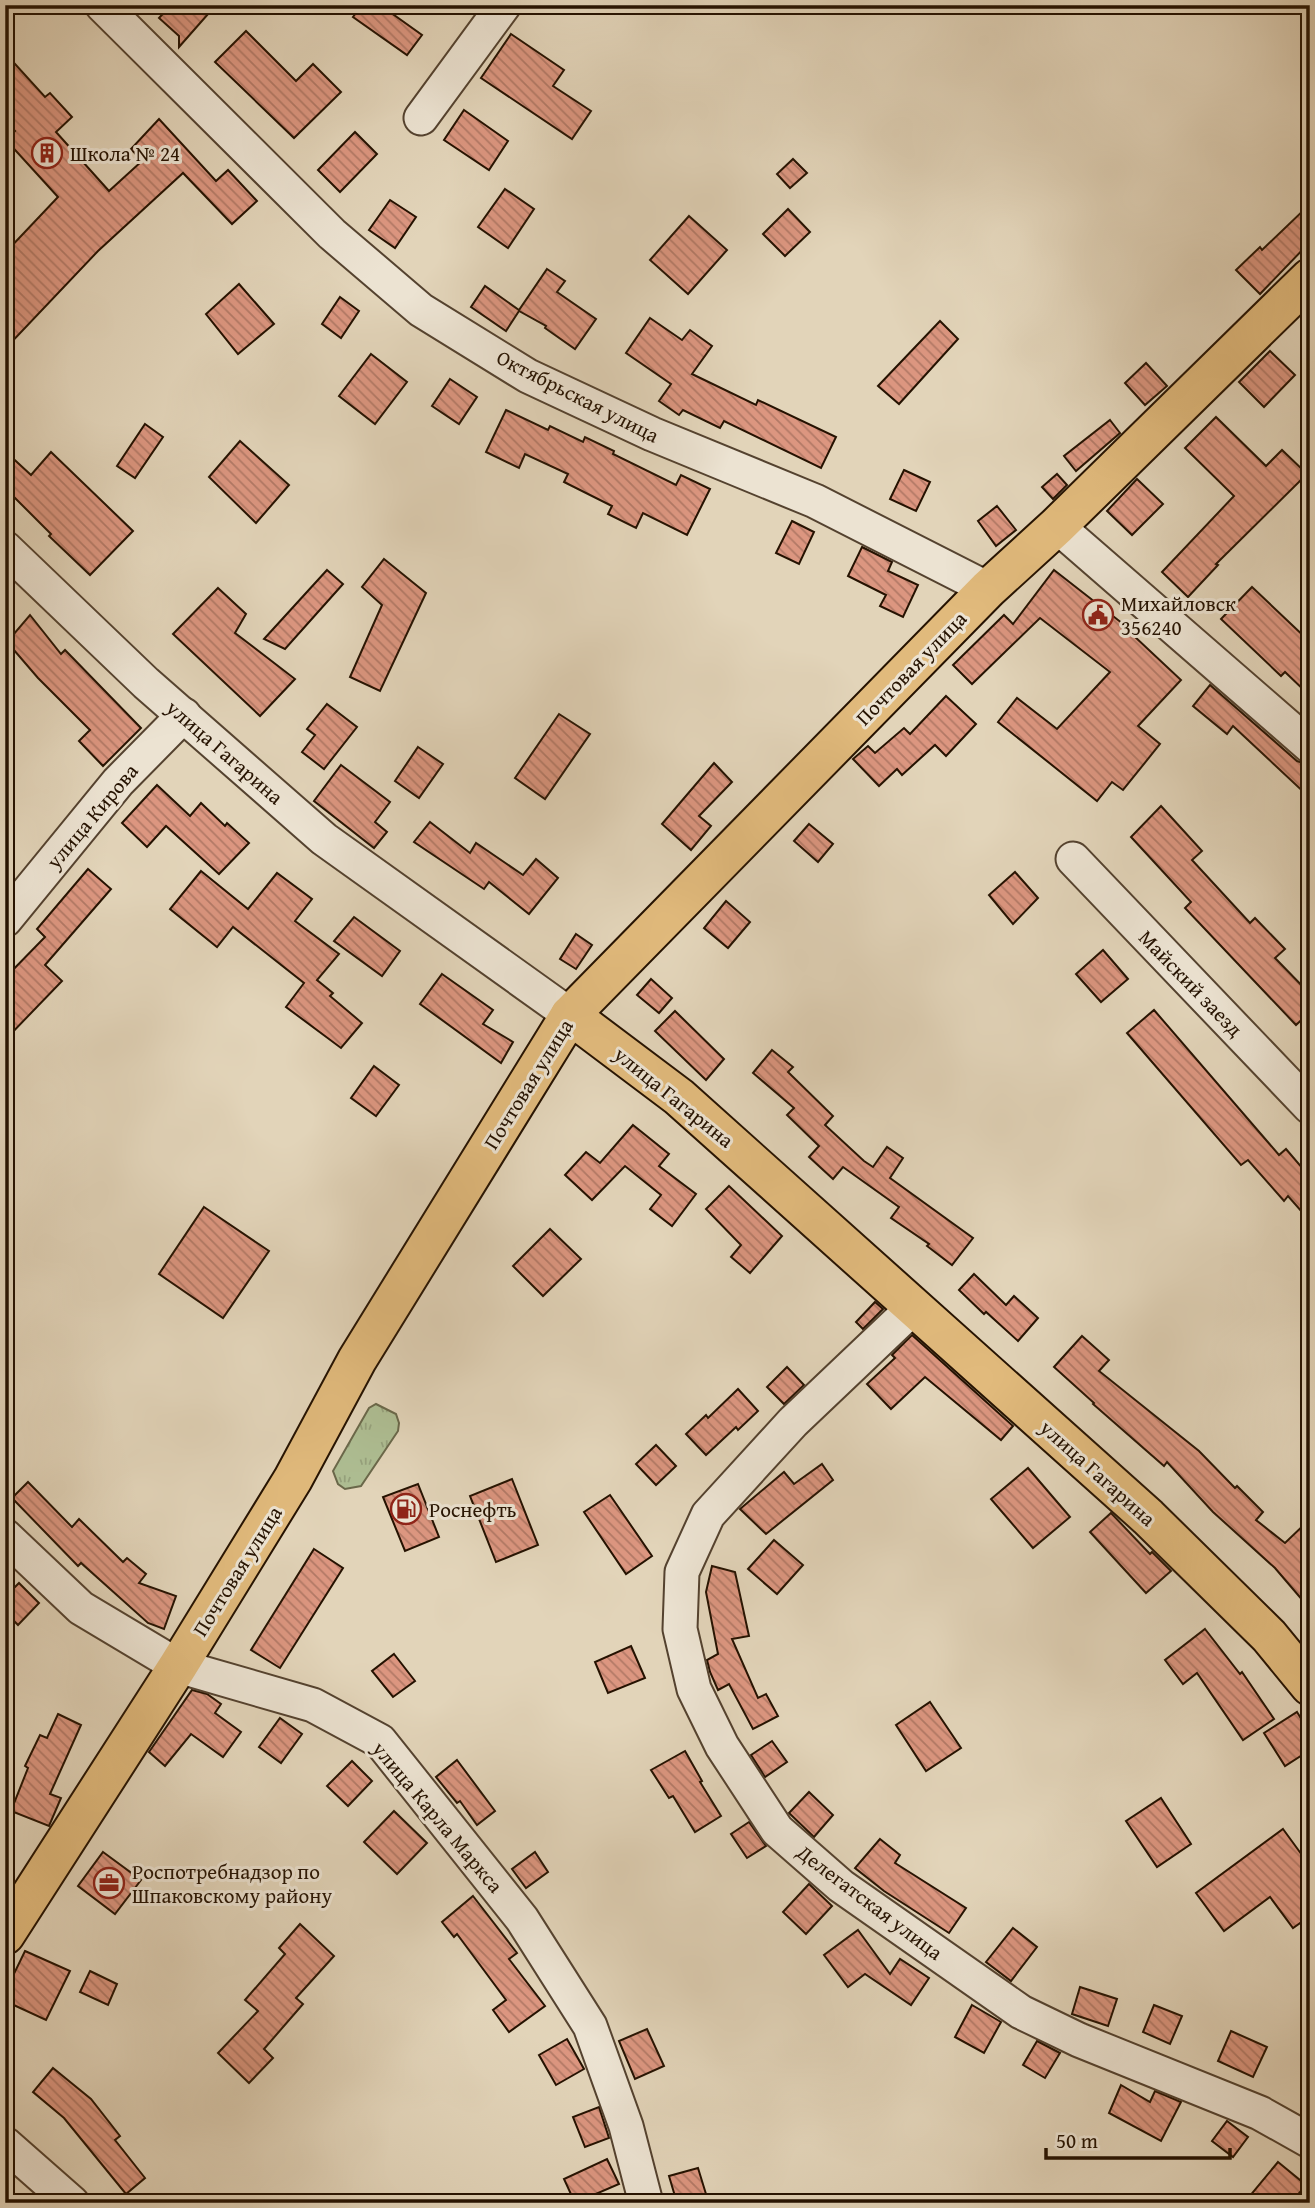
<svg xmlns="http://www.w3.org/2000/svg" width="1315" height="2208" viewBox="0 0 1315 2208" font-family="'Gentium Book Plus',serif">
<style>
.grass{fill:url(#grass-tufts);stroke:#6a684a;stroke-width:2}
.building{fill:url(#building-back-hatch);stroke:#251201;stroke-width:2}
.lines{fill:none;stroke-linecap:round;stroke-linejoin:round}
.minor-casing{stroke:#54422f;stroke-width:37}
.major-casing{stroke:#251201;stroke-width:42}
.minor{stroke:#ece3d2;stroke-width:33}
.major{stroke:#e1ba7c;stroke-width:38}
.labels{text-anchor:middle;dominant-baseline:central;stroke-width:6;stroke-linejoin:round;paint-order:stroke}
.poi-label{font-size:21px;fill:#251201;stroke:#ece3d2;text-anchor:start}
.street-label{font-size:21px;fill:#251201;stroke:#ece3d2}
</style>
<defs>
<pattern id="grass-tufts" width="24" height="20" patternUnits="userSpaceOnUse" patternTransform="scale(1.75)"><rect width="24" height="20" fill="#aebe93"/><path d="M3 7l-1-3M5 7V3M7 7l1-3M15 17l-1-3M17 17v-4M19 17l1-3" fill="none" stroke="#96a27d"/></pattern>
<pattern id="building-back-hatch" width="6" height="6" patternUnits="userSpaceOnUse" patternTransform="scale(1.75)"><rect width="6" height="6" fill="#dc9680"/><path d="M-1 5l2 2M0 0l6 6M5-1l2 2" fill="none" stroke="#b27966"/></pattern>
</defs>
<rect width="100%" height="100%" fill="#e2d4b9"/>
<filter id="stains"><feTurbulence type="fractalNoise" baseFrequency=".00286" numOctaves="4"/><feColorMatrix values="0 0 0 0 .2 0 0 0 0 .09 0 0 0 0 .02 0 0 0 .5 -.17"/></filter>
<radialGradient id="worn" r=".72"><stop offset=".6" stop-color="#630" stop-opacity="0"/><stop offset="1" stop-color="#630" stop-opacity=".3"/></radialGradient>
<polygon class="grass" points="376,1404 396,1414 399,1423 398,1431 361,1486 345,1489 338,1484 333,1471 369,1408"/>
<g class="building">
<polygon points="171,5 216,5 179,47 179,36 159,18"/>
<polygon points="362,5 380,5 422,35 407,55 353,17"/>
<polygon points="246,31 296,81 313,64 341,92 294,138 215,62"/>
<polygon points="511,34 564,70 553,86 591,111 572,139 481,78"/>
<polygon points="5,53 45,97 50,93 72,117 56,132 109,191 142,161 131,149 159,119 216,181 228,170 257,201 232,224 183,173 98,251 5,349 5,253 58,197 6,140 15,131 5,121"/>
<polygon points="464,110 508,141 489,170 444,140"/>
<polygon points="355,132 377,154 340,192 318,170"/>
<polygon points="793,159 807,173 790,188 777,174"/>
<polygon points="505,189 534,209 508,248 478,227"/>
<polygon points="390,200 416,217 395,248 369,230"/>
<polygon points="1310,204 1310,242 1260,294 1236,270 1260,247 1262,250"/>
<polygon points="788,209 810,232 785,256 763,234"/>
<polygon points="689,216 727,250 688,294 650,260"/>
<polygon points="547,269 565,281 557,292 596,319 575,349 545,328 546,326 519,311 506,331 471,307 485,286 519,310"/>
<polygon points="239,284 274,324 238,354 206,314"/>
<polygon points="340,297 359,311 341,338 322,324"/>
<polygon points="650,318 682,340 690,330 712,346 692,374 756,405 758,400 836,437 821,468 724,421 720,428 683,410 679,415 659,401 671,384 626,353"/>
<polygon points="940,321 958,339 899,404 878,386"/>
<polygon points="1270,351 1295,375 1264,407 1239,382"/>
<polygon points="371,354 407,382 375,424 339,396"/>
<polygon points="1146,363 1167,386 1145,405 1125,383"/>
<polygon points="450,379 477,397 459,424 432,406"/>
<polygon points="506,410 548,430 550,426 583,442 585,437 614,451 613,454 676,485 681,475 710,489 687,535 643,513 636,528 608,514 612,506 564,482 568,474 525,454 519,468 486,452"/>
<polygon points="1216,417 1266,466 1282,450 1307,474 1216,564 1218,565 1188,597 1162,572 1234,496 1185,448"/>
<polygon points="1110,420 1120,433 1076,471 1064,456"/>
<polygon points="145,424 163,437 135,478 117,466"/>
<polygon points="240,441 289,485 256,523 209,477"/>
<polygon points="5,451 31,475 51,452 133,531 90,575 49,536 51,534 5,488"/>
<polygon points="904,470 930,482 916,511 890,499"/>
<polygon points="1057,474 1067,485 1053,499 1042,487"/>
<polygon points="1137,479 1163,504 1132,535 1107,511"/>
<polygon points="997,506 1016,530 996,546 978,521"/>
<polygon points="792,521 814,532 799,564 776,553"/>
<polygon points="862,547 892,562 888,571 918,585 903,617 880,606 886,595 848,576"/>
<polygon points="384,559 426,593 380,691 350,677 382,605 362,587"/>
<polygon points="327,570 343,584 285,649 264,639"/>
<polygon points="1054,570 1136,634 1134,636 1181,680 1138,726 1160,744 1123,790 1112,782 1097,801 998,722 1017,698 1057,729 1110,672 1040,618 972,684 953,665 1004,615 1013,624"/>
<polygon points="1252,587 1310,642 1310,696 1285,672 1281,676 1221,619"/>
<polygon points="218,588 246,614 235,633 295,679 260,716 173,634"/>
<polygon points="30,615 61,654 65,650 141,728 103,766 79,741 90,730 38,678 7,642"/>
<polygon points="1210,685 1297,761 1310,765 1310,798 1233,726 1227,734 1193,706"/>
<polygon points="946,696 976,724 946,756 935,745 902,775 897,769 879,786 853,759 868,746 875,753 904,728 910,734"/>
<polygon points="327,704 357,727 324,769 302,752 315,735 307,729"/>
<polygon points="559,714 590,734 545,799 515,778"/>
<polygon points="418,747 443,764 419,798 395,781"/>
<polygon points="714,763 732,782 699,816 711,826 691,850 662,824"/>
<polygon points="341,765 390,802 375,822 387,832 374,848 314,801"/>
<polygon points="157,785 190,816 201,803 225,826 227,823 249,843 219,874 166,826 147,847 122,823"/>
<polygon points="1161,806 1202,851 1192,860 1250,923 1255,918 1285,949 1275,958 1310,994 1310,1012 1296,1025 1185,908 1191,902 1131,837"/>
<polygon points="430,822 470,853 476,843 523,875 536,859 558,878 529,914 489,882 484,889 414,842"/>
<polygon points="809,824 833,844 818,862 794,841"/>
<polygon points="88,869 111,889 45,965 62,981 5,1040 5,978 45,937 37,929"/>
<polygon points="201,871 248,909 277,873 312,899 295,921 339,954 317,980 333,993 330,996 362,1023 341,1048 286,1007 304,983 233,927 217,947 170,909"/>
<polygon points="1015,872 1038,898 1013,924 989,895"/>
<polygon points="726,901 750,922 728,948 704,928"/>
<polygon points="354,917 400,951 382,976 334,941"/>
<polygon points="576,934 592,945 576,969 560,959"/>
<polygon points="1103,950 1128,979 1101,1002 1076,974"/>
<polygon points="442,974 493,1010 483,1024 513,1042 501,1063 420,1004"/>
<polygon points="651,979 672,998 659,1013 637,995"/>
<polygon points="1154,1010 1279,1155 1286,1149 1310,1177 1310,1221 1288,1196 1284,1201 1248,1160 1241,1165 1127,1033"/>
<polygon points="675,1011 724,1059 706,1080 655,1031"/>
<polygon points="772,1050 793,1067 788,1072 833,1116 825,1125 864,1161 873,1167 887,1147 903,1158 890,1178 973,1238 952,1265 927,1246 929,1244 891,1218 899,1207 843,1167 833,1179 809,1157 819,1146 787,1115 794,1108 753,1073"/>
<polygon points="374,1066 399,1085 376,1116 351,1098"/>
<polygon points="633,1125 669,1154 659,1166 696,1194 672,1226 650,1209 661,1195 625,1166 592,1200 565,1175 586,1152 600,1163"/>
<polygon points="729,1186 782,1236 750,1273 731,1257 741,1245 706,1209"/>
<polygon points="204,1207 269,1251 223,1318 159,1274"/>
<polygon points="550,1229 581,1259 543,1296 513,1266"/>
<polygon points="974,1274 1006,1305 1014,1296 1038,1318 1018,1341 986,1312 984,1314 959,1290"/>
<polygon points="875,1302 883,1309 863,1329 856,1322"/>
<polygon points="912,1335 1013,1426 1001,1440 925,1377 891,1409 867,1384 895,1358 892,1355"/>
<polygon points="1082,1336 1109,1360 1099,1371 1199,1451 1235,1488 1237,1486 1263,1512 1256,1520 1285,1543 1310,1519 1310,1609 1275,1568 1213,1512 1167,1462 1164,1466 1093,1404 1094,1403 1054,1367"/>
<polygon points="787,1367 804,1385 784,1404 767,1387"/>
<polygon points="738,1389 758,1411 738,1430 736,1427 706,1455 686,1434 706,1415 708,1418"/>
<polygon points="656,1445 676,1466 656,1485 636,1464"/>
<polygon points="822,1464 833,1480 766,1534 740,1509 784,1472 794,1484"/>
<polygon points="1028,1468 1070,1517 1033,1548 991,1499"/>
<polygon points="512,1479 538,1545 496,1562 470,1496"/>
<polygon points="28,1482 72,1527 79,1519 123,1562 127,1558 146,1574 139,1583 176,1596 164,1629 148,1623 81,1563 78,1566 12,1498"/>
<polygon points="418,1484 439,1537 405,1551 383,1497"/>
<polygon points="610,1495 652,1556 626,1574 584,1512"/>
<polygon points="1111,1513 1150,1554 1152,1552 1171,1571 1146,1593 1090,1532"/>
<polygon points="774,1540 803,1565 777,1594 748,1569"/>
<polygon points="314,1549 343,1568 280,1668 251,1650"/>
<polygon points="712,1566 735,1572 749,1636 732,1639 758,1698 766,1694 778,1716 753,1729 729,1684 718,1690 710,1672 707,1660 718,1654 706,1592"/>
<polygon points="19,1583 39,1603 18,1625 5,1612 5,1597"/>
<polygon points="1205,1629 1240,1674 1242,1672 1274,1719 1243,1740 1197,1673 1183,1684 1165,1660"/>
<polygon points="631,1646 645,1678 608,1693 595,1662"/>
<polygon points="394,1654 415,1681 393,1697 372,1671"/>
<polygon points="192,1690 207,1694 221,1704 215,1713 241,1732 223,1757 191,1734 165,1766 149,1752"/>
<polygon points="930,1702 961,1748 926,1771 896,1725"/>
<polygon points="1297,1712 1310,1733 1310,1750 1285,1766 1264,1733"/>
<polygon points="58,1714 81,1725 50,1794 61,1798 49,1826 11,1811 28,1768 25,1766 40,1735 47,1738"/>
<polygon points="280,1718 302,1734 281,1763 259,1747"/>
<polygon points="772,1741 787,1762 765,1777 751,1755"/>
<polygon points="685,1751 702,1781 700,1782 721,1816 695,1832 673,1796 669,1798 651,1770"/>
<polygon points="457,1760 495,1811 477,1825 460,1801 457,1803 436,1777"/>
<polygon points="352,1761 372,1781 348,1806 327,1786"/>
<polygon points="809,1792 833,1815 814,1837 789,1813"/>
<polygon points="1161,1798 1191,1844 1157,1867 1126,1821"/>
<polygon points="394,1811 427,1843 397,1874 364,1842"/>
<polygon points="749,1822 766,1846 747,1858 731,1834"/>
<polygon points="1283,1829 1310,1866 1310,1916 1293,1928 1270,1897 1224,1931 1196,1893"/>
<polygon points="880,1839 900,1855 895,1863 966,1908 949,1933 884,1891 855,1868"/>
<polygon points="103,1852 141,1880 115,1914 78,1886"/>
<polygon points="535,1852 548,1872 526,1888 512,1869"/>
<polygon points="809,1884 832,1906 806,1934 783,1912"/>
<polygon points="473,1896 517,1953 509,1959 545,2006 509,2032 493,2010 506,2000 457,1934 454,1937 442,1922"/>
<polygon points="300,1924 334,1956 296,1998 303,2004 264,2049 273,2058 249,2083 218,2053 258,2011 245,2000 285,1954 279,1948"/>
<polygon points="1013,1928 1037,1947 1011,1981 986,1962"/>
<polygon points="858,1930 890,1974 900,1959 929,1978 911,2005 865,1974 848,1987 824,1955"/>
<polygon points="25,1951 70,1971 46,2020 5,2001 5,1980 10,1982"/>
<polygon points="90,1971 117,1984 108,2005 80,1992"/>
<polygon points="1080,1987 1117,1999 1108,2026 1072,2014"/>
<polygon points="972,2005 1001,2022 984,2053 955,2037"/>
<polygon points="1154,2005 1182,2016 1170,2044 1143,2032"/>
<polygon points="647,2029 664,2066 635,2079 619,2041"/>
<polygon points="1231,2031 1267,2047 1253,2077 1218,2061"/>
<polygon points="567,2039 584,2069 556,2085 539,2055"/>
<polygon points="1037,2041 1060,2053 1045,2078 1023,2065"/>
<polygon points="53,2068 91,2099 120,2136 115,2140 145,2178 126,2194 64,2118 33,2092"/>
<polygon points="1121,2085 1150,2102 1155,2091 1181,2102 1161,2141 1109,2113"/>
<polygon points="599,2107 609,2138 585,2147 573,2117"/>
<polygon points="1227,2121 1248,2137 1233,2157 1212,2141"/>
<polygon points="607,2159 619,2184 575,2203 564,2179"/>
<polygon points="1278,2162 1306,2185 1291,2203 1244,2203"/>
<polygon points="698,2168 706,2194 677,2203 669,2176"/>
</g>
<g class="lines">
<g class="minor-casing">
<g id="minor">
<polyline points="102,5 332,234 421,310 528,376 652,434 815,501 988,589"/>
<polyline points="421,118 504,5"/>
<polyline points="1057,526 1310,746"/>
<polyline points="5,548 146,683 324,839 570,1015"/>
<polyline points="1073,859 1310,1107"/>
<polyline points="5,920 118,782 184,715"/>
<polyline points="914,1307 793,1422 708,1515 682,1572 680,1629 694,1689 722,1746 777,1830 841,1886 1021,2012 1079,2040 1260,2113 1310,2141"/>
<polyline points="5,1536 81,1608 178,1666 313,1705 380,1741 522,1919 590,2026 626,2126 646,2203"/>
<polyline points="5,2144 72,2203"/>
</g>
</g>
<g class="major-casing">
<g id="major">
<polyline points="570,1015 679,1097 1148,1517 1269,1636 1310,1686"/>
<polyline points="5,1935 178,1666 293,1479 357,1360 570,1015 988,589 1057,526 1310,278"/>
</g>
</g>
<use href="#minor" class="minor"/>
<use href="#major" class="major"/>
</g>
<defs>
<g id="building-ring" transform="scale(1.575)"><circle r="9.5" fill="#ece3d2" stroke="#8f2418" stroke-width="1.5"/><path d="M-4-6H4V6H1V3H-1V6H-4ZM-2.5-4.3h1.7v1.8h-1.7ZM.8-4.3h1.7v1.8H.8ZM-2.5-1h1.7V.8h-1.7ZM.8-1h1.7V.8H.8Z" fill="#8f2418"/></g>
<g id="civic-ring" transform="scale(1.575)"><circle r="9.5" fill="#ece3d2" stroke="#8f2418" stroke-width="1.5"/><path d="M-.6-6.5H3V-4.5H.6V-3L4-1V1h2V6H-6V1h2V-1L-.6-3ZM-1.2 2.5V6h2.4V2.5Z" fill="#8f2418"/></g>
<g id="fuel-ring" transform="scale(1.575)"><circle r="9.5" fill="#ece3d2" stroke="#8f2418" stroke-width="1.5"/><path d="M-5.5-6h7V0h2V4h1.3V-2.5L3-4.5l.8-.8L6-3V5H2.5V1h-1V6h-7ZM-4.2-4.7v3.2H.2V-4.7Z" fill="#8f2418"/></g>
<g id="office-ring" transform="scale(1.575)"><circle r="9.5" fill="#ece3d2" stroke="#8f2418" stroke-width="1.5"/><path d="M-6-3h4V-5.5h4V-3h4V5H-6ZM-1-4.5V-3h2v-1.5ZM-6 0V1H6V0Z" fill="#8f2418"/></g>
</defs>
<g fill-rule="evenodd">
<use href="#building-ring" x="47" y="153"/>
<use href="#civic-ring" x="1098" y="615"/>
<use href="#fuel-ring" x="406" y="1509"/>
<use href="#office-ring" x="109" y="1883"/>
</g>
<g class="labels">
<g class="poi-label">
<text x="70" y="153">Школа № 24</text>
<text x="1121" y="603">Михайловск<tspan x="1121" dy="24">356240</tspan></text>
<text x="429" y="1509">Роснефть</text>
<text x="132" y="1871">Роспотребнадзор по<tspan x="132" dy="24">Шпаковскому району</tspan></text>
</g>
<g class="street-label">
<text transform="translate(578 396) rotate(27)">Октябрьская улица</text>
<text transform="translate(911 668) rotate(-46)">Почтовая улица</text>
<text transform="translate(225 752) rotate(41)">улица Гагарина</text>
<text transform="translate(92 816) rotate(-50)">улица Кирова</text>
<text transform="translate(1191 983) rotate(46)">Майский заезд</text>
<text transform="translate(528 1084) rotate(-58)">Почтовая улица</text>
<text transform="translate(674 1097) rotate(39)">улица Гагарина</text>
<text transform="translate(1098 1473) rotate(42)">улица Гагарина</text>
<text transform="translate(237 1571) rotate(-58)">Почтовая улица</text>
<text transform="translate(438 1817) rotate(50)">улица Карла Маркса</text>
<text transform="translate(870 1902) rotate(37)">Делегатская улица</text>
</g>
</g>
<rect width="1315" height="2208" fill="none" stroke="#e2d4b9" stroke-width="28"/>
<rect x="7" y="7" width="1301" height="2194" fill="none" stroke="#251201" stroke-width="3.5"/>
<rect x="14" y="14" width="1287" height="2180" fill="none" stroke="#251201" stroke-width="2"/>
<path d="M1046 2148v10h184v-10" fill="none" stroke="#251201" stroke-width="3.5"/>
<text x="1056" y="2148" font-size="21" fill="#251201" stroke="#ece3d2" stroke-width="5" paint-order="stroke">50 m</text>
<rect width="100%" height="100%" filter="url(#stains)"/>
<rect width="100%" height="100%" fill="url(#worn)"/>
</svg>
